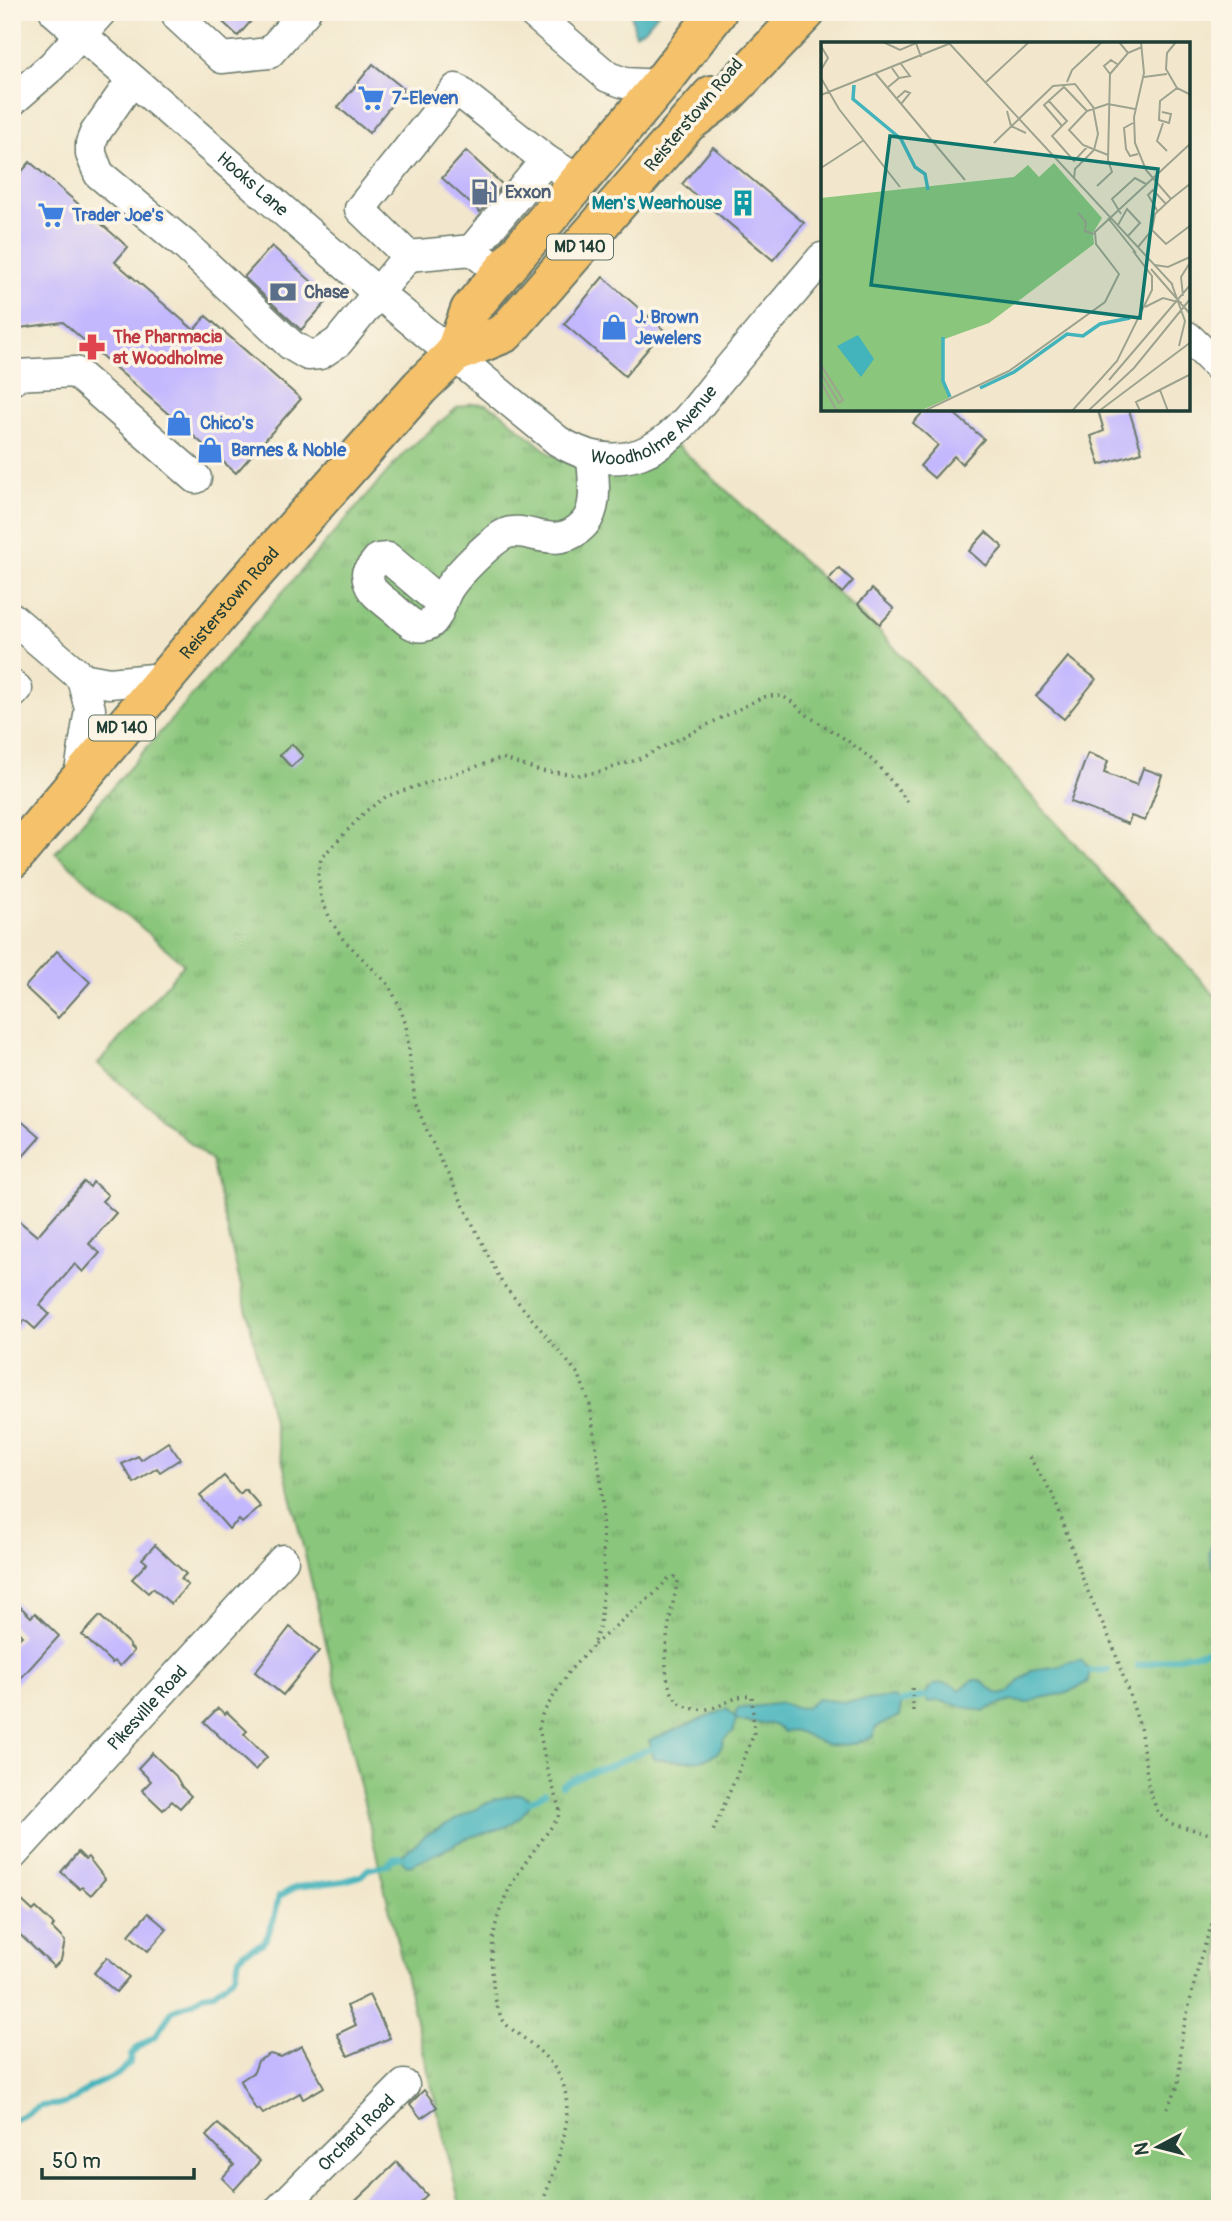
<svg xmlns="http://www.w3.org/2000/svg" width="1232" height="2221" viewBox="0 0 1232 2221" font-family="Pangolin,sans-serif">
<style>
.grass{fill:url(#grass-tufts);stroke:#548258;stroke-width:2}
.water{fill:#43b3bc;stroke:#317878;stroke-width:2}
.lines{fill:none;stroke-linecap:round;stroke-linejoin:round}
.stream{stroke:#43b3bc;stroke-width:6}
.building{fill:#c3b7fe}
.minor-casing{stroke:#697869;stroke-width:33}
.major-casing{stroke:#697869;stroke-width:42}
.highway-casing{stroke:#697869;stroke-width:42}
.path{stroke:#697869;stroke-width:3.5;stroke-dasharray:2 5;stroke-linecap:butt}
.minor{stroke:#fff;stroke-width:30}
.major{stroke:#f5c16b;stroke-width:38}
.highway{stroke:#f5c16b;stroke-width:38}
.labels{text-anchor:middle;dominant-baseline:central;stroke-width:7;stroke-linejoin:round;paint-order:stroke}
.shield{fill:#fcf5e5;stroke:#617469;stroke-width:2}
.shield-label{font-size:16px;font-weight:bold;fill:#1f3d34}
.shop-label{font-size:18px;font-weight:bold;fill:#366cbe;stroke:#fcf5e5;text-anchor:start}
.street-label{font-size:18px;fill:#1f3d34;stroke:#fcf5e5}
.service-label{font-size:18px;font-weight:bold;fill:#4e5e75;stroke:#fcf5e5;text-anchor:start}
.culture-label{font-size:18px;font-weight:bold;fill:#0d838f;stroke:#fcf5e5;text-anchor:end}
.health-label{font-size:18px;font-weight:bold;fill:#be3a42;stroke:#fcf5e5;text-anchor:start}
.inset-river{fill:none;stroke:#43b3bc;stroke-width:3.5}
.inset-road{fill:none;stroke:#9ea38f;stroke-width:2}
.view{fill:#0f766e;fill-opacity:0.15;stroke:#0f766e;stroke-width:3.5}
.inset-edge{fill:none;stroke:#1f3d34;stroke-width:3.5}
</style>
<defs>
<pattern id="grass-tufts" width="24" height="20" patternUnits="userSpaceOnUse" patternTransform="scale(1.75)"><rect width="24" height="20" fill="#8ac67c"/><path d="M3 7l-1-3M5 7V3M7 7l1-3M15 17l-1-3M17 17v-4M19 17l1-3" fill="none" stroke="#70a266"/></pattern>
</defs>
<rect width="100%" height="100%" fill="#fcf5e5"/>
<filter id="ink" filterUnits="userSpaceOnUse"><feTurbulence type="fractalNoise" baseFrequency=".0143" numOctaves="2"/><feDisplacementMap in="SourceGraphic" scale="14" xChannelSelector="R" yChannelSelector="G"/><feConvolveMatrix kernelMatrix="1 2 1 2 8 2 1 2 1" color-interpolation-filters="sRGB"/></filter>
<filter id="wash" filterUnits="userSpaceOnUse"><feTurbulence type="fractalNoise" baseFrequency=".00686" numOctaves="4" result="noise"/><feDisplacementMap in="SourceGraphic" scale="28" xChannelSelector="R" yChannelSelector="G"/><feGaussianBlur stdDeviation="1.57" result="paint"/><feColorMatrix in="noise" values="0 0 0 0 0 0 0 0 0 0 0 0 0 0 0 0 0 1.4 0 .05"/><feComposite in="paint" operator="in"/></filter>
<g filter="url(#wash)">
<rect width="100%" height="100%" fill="#f2e7cc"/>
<polygon class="grass" points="473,403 486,404 498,410 550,454 573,465 678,446 880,632 1220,1001 1220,2209 461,2209 211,1161 98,1064 184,964 55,853 403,454 458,407"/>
<g class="water">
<polygon points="631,12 659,12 645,29 635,34"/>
<path d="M1220,1539V1577C1212,1566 1205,1555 1213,1542Z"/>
<path d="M1081,1660L1090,1671L1088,1682L1067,1693L1041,1698L1027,1703L1012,1701L989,1708L984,1712L940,1701L928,1702L924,1696C933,1680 946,1679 960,1690L972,1680H980L996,1693L1001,1695L1009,1692L1031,1670L1061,1666L1067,1662Z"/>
<path d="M895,1697L901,1706L899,1716L875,1728L874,1736C862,1742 843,1747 830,1745C813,1742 798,1725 784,1732C767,1716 753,1728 736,1719L734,1731L724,1739C719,1769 676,1760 654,1759L649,1740L727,1709L735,1717L737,1709L781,1703L795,1708L807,1707L817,1699L844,1702Z"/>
<path d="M519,1794L528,1797L530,1805C506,1839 487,1826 457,1843C443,1851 428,1858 412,1865L407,1866L400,1857L427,1834L495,1799Z"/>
</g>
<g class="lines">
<g class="stream">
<polyline points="1138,1666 1220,1648"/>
<polyline points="1090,1671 1108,1670"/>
<polyline points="900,1702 924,1696"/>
<path d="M562,1785C577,1775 592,1772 609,1766C624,1760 636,1753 651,1749"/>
<polyline points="529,1802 545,1793"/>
<polyline points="12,2121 41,2106 63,2104 74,2100 90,2087 117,2075 130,2063 131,2055 135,2050 156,2035 173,2010 193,2002 203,1995 214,1993 230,1980 236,1974 239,1958 244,1952 263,1943 267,1937 274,1919 279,1896 297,1887 344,1881 361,1876 368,1869 387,1865 393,1859 400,1857"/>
</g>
</g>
<g id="blocks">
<g class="building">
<polygon points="212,12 259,12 238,36"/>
<polygon points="373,64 404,89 369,133 338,107"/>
<polygon points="713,147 804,223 773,260 682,184"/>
<polygon points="466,151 503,185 480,212 442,178"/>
<polygon points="30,162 128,247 115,262 194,330 206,316 301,399 236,473 63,322 12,329 12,183"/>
<polygon points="272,246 330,298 301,330 244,277"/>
<polygon points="603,277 664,330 625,376 564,324"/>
<polygon points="925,410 950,410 984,439 962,464 954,456 934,478 920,466 938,445 913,423"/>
<polygon points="1098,410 1129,410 1142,452 1100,465 1091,436 1104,431"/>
<polygon points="986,532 1003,547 986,566 969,551"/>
<polygon points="839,568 853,581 842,593 828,580"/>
<polygon points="872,589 894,609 880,624 858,604"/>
<polygon points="1068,657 1096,679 1064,719 1036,696"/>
<polygon points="292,744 303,756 291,767 280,755"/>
<polygon points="1088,753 1108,761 1104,773 1137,785 1143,768 1162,775 1145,821 1131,816 1128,824 1070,802"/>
<polygon points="57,951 90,982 58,1018 25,987"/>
<polygon points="12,1113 40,1137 12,1169"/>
<polygon points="84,1182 90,1187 93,1182 108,1195 102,1201 116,1213 89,1244 100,1253 83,1272 75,1264 40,1305 49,1314 35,1329 25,1320 12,1335 12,1215 37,1236"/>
<polygon points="168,1442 180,1459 160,1472 157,1468 134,1483 122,1464 138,1456 141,1460"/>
<polygon points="224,1476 240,1494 245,1489 261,1507 242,1523 239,1520 229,1529 200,1496"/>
<polygon points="155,1545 186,1574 181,1579 188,1585 171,1604 153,1588 148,1593 132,1579 147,1563 142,1559"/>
<polygon points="12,1599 31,1617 35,1613 59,1636 12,1688 12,1645 22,1636 12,1625"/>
<polygon points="100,1616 130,1645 129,1646 134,1651 120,1666 114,1661 112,1663 82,1635"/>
<polygon points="290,1627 319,1651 283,1695 255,1672"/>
<polygon points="218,1708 225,1714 227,1712 247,1731 244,1734 267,1757 255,1770 204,1722"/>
<polygon points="152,1753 176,1776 182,1787 191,1796 180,1808 172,1801 163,1810 142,1790 151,1781 138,1768"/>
<polygon points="78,1852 85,1859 88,1857 105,1879 91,1895 82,1887 80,1889 61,1872"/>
<polygon points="20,1899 33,1911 36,1908 54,1925 52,1928 65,1941 61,1960 54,1967 12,1927 12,1906"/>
<polygon points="148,1913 167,1929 148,1951 129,1935"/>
<polygon points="107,1957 129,1977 116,1992 94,1973"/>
<polygon points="369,1995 390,2038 348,2056 337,2034 356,2025 347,2006"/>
<polygon points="302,2046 324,2087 303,2099 300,2093 263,2114 259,2109 256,2110 240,2081 254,2072 258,2061 270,2054 281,2057"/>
<polygon points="424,2090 437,2107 421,2118 410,2104"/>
<polygon points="218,2124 260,2161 234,2190 222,2178 234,2165 206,2136"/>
<polygon points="397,2162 427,2195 412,2209 347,2209"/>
</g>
</g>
</g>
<g filter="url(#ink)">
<use href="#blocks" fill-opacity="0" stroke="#697869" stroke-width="2"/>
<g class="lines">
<g class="minor-casing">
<g id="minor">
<path id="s1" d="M55,12L379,294L558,441C583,456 611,464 640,454C678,440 700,402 725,373C757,334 790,296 822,258"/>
<polyline points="182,12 178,17 222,58 269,53 305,12"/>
<polyline points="532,12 608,77 625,83 660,85"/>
<polyline points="132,80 95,133 91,143 91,154 99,174 186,246 291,345 308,355 320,354 338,342 408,256"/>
<polyline points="12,101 52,66 101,12"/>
<polyline points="472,250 546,160"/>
<polyline points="501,273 472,250 408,256 360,209 456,89 546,160 578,180"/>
<polyline points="1188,337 1220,368"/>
<polyline points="12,380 16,375 75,372 196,478"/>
<path d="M441,603L388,558L378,559L367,573C368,592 380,597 394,609C403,616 412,629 425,626C438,623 441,601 447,591C455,576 489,543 503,535C525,522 555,555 584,524C599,508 593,477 592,457"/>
<polyline points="12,618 82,678 109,683 164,678"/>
<polyline points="12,685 17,689 12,694"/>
<polyline points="79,778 90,709 82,678"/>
<path id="s2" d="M12,1855L283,1560"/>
<path id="s3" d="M280,2209L404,2085"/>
</g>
</g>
<g class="major-casing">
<g id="major">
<polyline points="454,354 470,310 660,85 717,12"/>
<path id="s4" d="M12,859L244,585L420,387L454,354L505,333L712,95"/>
</g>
</g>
<g class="highway-casing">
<polyline id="highway" points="692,120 726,95 806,12"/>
</g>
<g class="path">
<polyline points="1029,1457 1053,1495 1085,1585 1113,1646 1140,1727 1149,1789 1158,1813 1169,1823 1217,1836 1220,1839"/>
<path d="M594,1645L628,1615L653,1595L668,1579L675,1577L678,1580C671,1614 643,1715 706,1709C722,1708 736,1693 752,1696L754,1734L712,1834"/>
<polyline points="912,1688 913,1711"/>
<polyline points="1167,2108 1178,2086 1182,2035 1200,1959 1220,1900"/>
<path d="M540,2209C553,2174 576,2121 563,2084C555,2063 538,2049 521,2036C516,2032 509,2028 505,2023C495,2009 493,1987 492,1971C489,1902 520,1870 558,1818L560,1807L547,1770L539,1728L542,1715L569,1671L592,1647L600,1626L604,1579L601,1482L590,1405L579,1375L502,1283L430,1138L415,1102L406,1025L398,1003L388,984L343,939L331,921L321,898L318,875L321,858L366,811L387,796L502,758L540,771L581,775L602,771L639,759L763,697C789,692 792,704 810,717C827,728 845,738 860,750C879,764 893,784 908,802"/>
</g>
<use href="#minor" class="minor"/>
<use href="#major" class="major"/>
<use href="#highway" class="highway"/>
</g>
</g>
<defs>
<g id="supermarket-bare" transform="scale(2.1)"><path d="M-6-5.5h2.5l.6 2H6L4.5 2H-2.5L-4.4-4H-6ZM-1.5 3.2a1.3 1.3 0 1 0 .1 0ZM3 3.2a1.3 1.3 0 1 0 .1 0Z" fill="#3f7fe0" stroke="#fcf5e5" stroke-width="2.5" paint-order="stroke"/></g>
<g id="fuel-bare" transform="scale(2.1)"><path d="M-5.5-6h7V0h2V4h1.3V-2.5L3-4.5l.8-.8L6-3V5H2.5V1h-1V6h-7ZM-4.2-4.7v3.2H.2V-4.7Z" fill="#5c6f8a" stroke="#fcf5e5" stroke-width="2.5" paint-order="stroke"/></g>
<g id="building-bare" transform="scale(2.1)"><path d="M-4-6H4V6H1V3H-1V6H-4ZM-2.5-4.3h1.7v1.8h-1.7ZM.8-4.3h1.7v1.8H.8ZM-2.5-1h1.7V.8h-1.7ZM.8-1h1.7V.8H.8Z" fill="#0f9aa8" stroke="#fcf5e5" stroke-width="2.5" paint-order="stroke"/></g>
<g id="bank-bare" transform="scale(2.1)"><path d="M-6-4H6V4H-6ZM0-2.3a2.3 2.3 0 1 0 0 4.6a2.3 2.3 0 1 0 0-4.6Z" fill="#5c6f8a" stroke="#fcf5e5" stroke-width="2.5" paint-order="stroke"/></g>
<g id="shop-bare" transform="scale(2.1)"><path d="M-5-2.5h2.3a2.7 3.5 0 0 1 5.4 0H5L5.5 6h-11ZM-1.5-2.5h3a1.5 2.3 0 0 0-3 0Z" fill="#3f7fe0" stroke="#fcf5e5" stroke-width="2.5" paint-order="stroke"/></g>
<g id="pharmacy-bare" transform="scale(2.1)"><path d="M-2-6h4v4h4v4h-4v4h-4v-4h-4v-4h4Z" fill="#e0444e" stroke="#fcf5e5" stroke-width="2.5" paint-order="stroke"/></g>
</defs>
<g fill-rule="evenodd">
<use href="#supermarket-bare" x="371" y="98"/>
<use href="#fuel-bare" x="484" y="192"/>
<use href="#building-bare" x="743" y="203"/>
<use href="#supermarket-bare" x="51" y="215"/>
<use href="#bank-bare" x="283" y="292"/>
<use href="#shop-bare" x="614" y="327"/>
<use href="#pharmacy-bare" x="92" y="347"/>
<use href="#shop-bare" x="179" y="423"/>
<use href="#shop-bare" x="210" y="450"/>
</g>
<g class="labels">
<g class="shield">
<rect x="547" y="234.5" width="66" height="25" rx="5"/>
<rect x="89" y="715.5" width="66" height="25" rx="5"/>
</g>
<g class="shield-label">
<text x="580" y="247">MD 140</text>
<text x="122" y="728">MD 140</text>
</g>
<g class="shop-label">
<text x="392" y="98">7-Eleven</text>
<text x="72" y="215">Trader Joe's</text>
<text x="635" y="317">J. Brown<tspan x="635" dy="21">Jewelers</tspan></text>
<text x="200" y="423">Chico's</text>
<text x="231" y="450">Barnes &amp; Noble</text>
</g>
<g class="street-label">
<text transform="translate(694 115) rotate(-50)">Reisterstown Road</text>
<text stroke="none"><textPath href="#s1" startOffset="262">Hooks Lane</textPath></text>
<text stroke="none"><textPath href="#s1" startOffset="772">Woodholme Avenue</textPath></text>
<text stroke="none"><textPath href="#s4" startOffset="336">Reisterstown Road</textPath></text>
<text stroke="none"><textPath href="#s2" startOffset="200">Pikesville Road</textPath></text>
<text stroke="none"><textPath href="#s3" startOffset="108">Orchard Road</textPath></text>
</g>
<g class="service-label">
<text x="505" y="192">Exxon</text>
<text x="304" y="292">Chase</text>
</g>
<g class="culture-label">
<text x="722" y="203">Men's Wearhouse</text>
</g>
<g class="health-label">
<text x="113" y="337">The Pharmacia<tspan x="113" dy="21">at Woodholme</tspan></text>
</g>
</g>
<g transform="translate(821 42)">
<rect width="369" height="369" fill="#f2e7cc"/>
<path d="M233,121L281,176L272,191L273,202L168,281L121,298L123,342L128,356L99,369H0V156L193,135L207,123L218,135Z" fill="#8ac67c"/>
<path d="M37,293L53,317L40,335L16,304Z" fill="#43b3bc"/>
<path class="inset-river" d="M33,43L32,57L80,97L94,125L104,132L107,148M122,295V339L129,355M159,346L193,330L246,292L262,294L279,282L309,276"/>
<path class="inset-road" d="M62,0L79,8L95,1L100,15M127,0L352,243M298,0L307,11L321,5M355,0L346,11L345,27L356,46L370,53M0,4L7,16L0,28M55,32L144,138M289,32L283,24L290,18L296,22M323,35L346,32M0,36L18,67L79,145M78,36L89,34L80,22M246,40L251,28L281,0M164,41L208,0M66,46L78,36L71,26M0,53L130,1M75,57L84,49L89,51L80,62M227,58L246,79L231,94L253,119L267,104M186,69L190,84L205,91M266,69L248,88L262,103L287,113M341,70L350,72L348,81L338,78L339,59L356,46M312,81L303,86L305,107L309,114L317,112M342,81L336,99L346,109M241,84L223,63L243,45L266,69L287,62L314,67M173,101L232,44L254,42L272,65L277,92L273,108L254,127L253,137M0,126L43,98M276,144L291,130L287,118L289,32L307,11M350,157L370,141M337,170L327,153L332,148L345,162M257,171L265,180L264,189L273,192M300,172L291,157L314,136L325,142M287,176L315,211M297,183L306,167L319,181L307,194M331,188L345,202L370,183M317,205L331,188L334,172L350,157L325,128L314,101L313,75L323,31L320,0M334,223L347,225L369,215M330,227L370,273M350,240L364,279L358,304M362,254L360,235L370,219M324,265L342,256L361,261M0,323L22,358L18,361L0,331M288,338L370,242M0,340L16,369M339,348L347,369M103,369L188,329L284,260L298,232L275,202L274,190L370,101M251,369L296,319L331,248V234L312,209M267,369L313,326L370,256M278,369L370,300M319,369L315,360L370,332"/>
<path class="view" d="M69,94L337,127L319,276L50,243Z"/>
<rect width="369" height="369" class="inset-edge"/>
</g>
<rect width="1232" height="2221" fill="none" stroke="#fcf5e5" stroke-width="42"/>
<g transform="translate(1158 2147) rotate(263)" stroke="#fcf5e5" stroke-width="5" paint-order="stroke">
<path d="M0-5L12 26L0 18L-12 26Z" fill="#1f3d34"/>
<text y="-10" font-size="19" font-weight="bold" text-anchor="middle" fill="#1f3d34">N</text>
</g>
<path d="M42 2168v10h152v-10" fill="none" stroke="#1f3d34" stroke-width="3.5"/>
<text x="52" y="2168" font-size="21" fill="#1f3d34" stroke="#fcf5e5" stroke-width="5" paint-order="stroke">50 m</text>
</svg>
